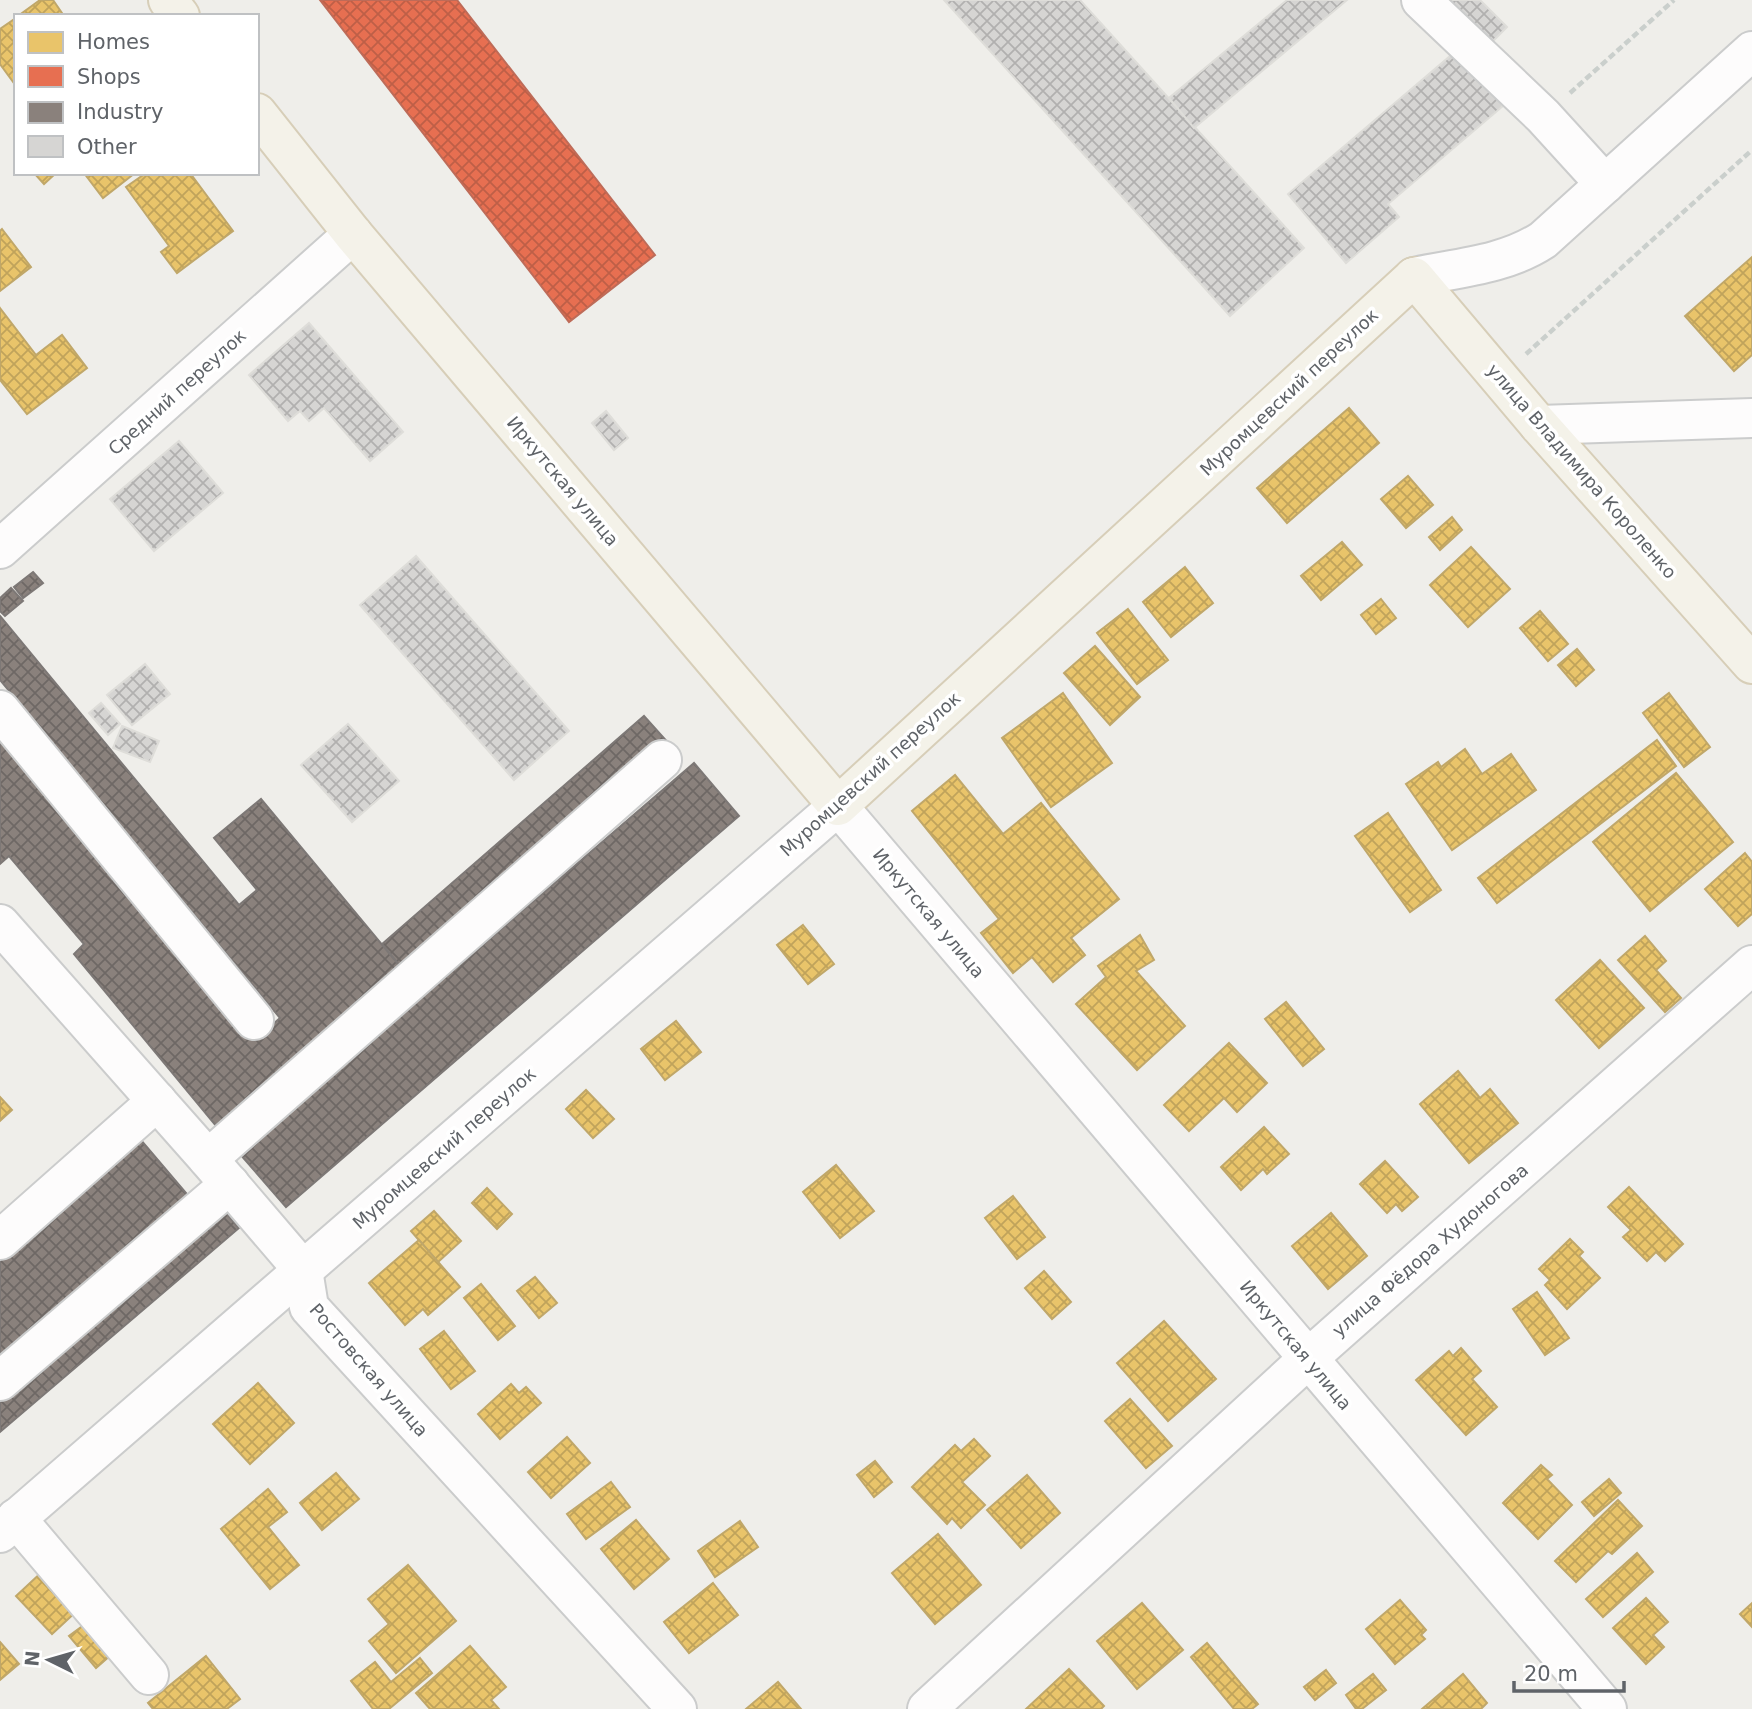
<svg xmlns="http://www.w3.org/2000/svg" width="1752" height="1709" viewBox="0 0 1752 1709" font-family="'DejaVu Sans',sans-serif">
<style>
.homes{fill:url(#homes-cross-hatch);stroke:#c0a769;stroke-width:2}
.shops{fill:url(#shops-cross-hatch);stroke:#be6b58;stroke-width:2}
.industry{fill:url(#industry-cross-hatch);stroke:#7d7876;stroke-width:2}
.building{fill:url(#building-cross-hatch);stroke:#deddd9;stroke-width:2}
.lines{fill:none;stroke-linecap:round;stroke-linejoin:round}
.minor-casing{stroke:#cbcccc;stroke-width:42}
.major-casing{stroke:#d7ceb8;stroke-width:42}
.path{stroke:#cacfcc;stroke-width:4.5;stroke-dasharray:7 3.5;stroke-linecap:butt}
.minor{stroke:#fdfcfc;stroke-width:38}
.major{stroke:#f4f2e9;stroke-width:38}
.labels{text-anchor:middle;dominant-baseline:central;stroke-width:7;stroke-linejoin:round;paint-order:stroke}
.street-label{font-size:18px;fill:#5f6368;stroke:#fff}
</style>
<defs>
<pattern id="homes-cross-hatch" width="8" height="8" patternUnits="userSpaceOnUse" patternTransform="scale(1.75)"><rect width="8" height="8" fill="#e9c46a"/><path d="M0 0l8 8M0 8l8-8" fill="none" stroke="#c0a35b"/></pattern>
<pattern id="shops-cross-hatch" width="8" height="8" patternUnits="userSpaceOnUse" patternTransform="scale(1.75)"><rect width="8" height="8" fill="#e76f51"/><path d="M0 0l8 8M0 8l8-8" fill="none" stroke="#be5f47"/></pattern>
<pattern id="industry-cross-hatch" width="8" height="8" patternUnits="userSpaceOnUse" patternTransform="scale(1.75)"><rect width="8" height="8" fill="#8a817c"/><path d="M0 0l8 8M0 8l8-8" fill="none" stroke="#6e6865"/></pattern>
<pattern id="building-cross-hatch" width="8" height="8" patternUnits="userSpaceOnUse" patternTransform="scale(1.75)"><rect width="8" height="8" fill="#d6d5d3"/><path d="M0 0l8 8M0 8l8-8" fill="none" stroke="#b1b0af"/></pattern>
</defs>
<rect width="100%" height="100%" fill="#efeeea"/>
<g class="homes">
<polygon points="40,0 53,0 64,16 18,16"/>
<polygon points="16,18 16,86 0,64 0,29"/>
<polygon points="34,173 56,173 44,184"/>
<polygon points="84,173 135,173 103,198"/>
<polygon points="146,173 190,173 233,231 177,273 161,252 169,246 126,187"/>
<polygon points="2,229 31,267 0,291 0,231"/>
<polygon points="1752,257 1752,355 1734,371 1685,316"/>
<polygon points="0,308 36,355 62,335 87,368 27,414 0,380"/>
<polygon points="1349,408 1379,443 1287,523 1257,488"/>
<polygon points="1408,476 1433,505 1406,528 1381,499"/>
<polygon points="1452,517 1462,530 1440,550 1429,537"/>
<polygon points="1342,542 1362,565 1321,600 1301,576"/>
<polygon points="1471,547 1510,589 1468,627 1430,585"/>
<polygon points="1185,567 1213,603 1171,637 1143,602"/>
<polygon points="1381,599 1396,618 1376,634 1361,615"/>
<polygon points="1128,609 1168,660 1137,684 1097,633"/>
<polygon points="1540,611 1568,644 1548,661 1520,628"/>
<polygon points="1095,646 1140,697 1110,725 1064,673"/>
<polygon points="1577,649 1594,670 1576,686 1558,665"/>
<polygon points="1063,693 1112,763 1051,807 1002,738"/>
<polygon points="1669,693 1710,747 1684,767 1643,713"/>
<polygon points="1657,740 1676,766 1497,903 1478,878"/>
<polygon points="1465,749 1482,774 1511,754 1536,790 1452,850 1406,784 1438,762 1441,767"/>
<polygon points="1676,773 1733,842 1650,911 1593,842"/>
<polygon points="955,775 1003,834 1041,803 1119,899 1071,938 1085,955 1053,982 1032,957 1013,973 981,933 999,919 912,811"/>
<polygon points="1388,813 1441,890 1410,912 1355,836"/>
<polygon points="1745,853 1752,862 1752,914 1738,926 1705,889"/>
<polygon points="803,925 834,964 808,984 777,945"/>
<polygon points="1140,935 1154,960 1136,971 1185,1026 1137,1070 1076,1004 1106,977 1098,966"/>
<polygon points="1645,936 1666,961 1656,970 1681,998 1665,1012 1618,960"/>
<polygon points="1600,960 1644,1008 1599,1048 1556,1000"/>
<polygon points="1286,1002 1324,1049 1303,1066 1265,1019"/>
<polygon points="676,1021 701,1052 665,1080 641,1049"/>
<polygon points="1229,1043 1267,1083 1237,1112 1224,1098 1189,1131 1164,1105"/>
<polygon points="1458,1071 1480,1098 1490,1089 1518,1123 1469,1163 1420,1104"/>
<polygon points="586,1090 614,1119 593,1138 566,1109"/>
<polygon points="0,1097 12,1110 0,1121"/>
<polygon points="1264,1127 1289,1154 1267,1174 1263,1169 1241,1190 1221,1167"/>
<polygon points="1385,1161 1418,1197 1402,1211 1396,1204 1387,1213 1360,1184"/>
<polygon points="836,1165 874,1211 840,1238 803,1192"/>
<polygon points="1629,1187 1683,1244 1665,1261 1656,1252 1647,1261 1623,1237 1631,1230 1608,1207"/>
<polygon points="487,1188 512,1214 497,1229 472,1203"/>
<polygon points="1013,1196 1045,1237 1017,1259 985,1218"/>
<polygon points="434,1211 461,1241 438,1262 411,1231"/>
<polygon points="1331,1213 1367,1256 1328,1289 1292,1246"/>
<polygon points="1570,1239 1583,1252 1579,1256 1600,1278 1567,1309 1545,1285 1550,1280 1539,1269"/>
<polygon points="419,1240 460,1287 428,1315 423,1309 405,1325 369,1283"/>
<polygon points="1044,1271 1071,1302 1052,1319 1025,1288"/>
<polygon points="535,1277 557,1303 539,1318 517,1291"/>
<polygon points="481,1284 515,1326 498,1340 464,1298"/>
<polygon points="1537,1292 1569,1338 1545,1355 1513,1309"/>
<polygon points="1164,1321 1216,1379 1168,1421 1117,1363"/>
<polygon points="444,1331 475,1371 451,1389 420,1349"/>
<polygon points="1461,1348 1481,1371 1472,1379 1497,1407 1466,1435 1416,1380 1449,1351 1453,1356"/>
<polygon points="258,1383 294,1423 250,1464 213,1424"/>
<polygon points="511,1384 519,1393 526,1387 541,1403 500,1439 478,1414"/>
<polygon points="1130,1399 1172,1446 1146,1468 1105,1421"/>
<polygon points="567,1437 590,1463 551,1498 528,1472"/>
<polygon points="974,1439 990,1456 962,1482 985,1505 961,1528 952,1518 947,1524 912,1487 955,1445 961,1451"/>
<polygon points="875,1461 892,1482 874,1497 857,1475"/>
<polygon points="1541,1465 1552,1475 1547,1479 1572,1505 1538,1539 1503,1503"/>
<polygon points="336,1473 359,1499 322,1530 300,1503"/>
<polygon points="1027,1475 1060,1513 1021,1548 987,1510"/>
<polygon points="1609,1479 1621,1493 1594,1516 1582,1502"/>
<polygon points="611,1482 630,1507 586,1539 567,1514"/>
<polygon points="268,1489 287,1512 268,1527 299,1565 270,1589 221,1529"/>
<polygon points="1618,1500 1642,1526 1612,1554 1608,1551 1576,1582 1555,1561"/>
<polygon points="636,1520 669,1559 634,1589 601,1549"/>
<polygon points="740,1521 758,1547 715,1577 698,1551"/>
<polygon points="938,1534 981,1585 935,1624 892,1573"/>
<polygon points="1637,1553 1653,1572 1603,1617 1586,1599"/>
<polygon points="408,1565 456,1621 396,1673 369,1641 389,1624 368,1599"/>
<polygon points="43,1571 79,1609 52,1634 16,1596"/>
<polygon points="713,1583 738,1615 689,1653 664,1622"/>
<polygon points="1646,1598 1668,1622 1653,1635 1664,1647 1646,1664 1613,1628"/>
<polygon points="1400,1600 1426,1630 1421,1635 1425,1639 1395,1664 1366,1629"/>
<polygon points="1142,1603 1183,1650 1137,1689 1097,1641"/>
<polygon points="1752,1603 1752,1627 1740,1614"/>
<polygon points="85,1624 111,1655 96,1668 69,1636"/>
<polygon points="0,1642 19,1664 0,1680"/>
<polygon points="1207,1643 1258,1704 1252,1709 1234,1709 1191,1657"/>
<polygon points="470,1646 506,1687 491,1700 499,1709 430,1709 416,1693"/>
<polygon points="206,1656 240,1699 227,1709 153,1709 148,1703"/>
<polygon points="420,1658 432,1673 389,1709 373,1709 351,1681 375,1662 391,1682"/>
<polygon points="1069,1669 1104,1706 1101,1709 1026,1709"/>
<polygon points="1326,1670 1336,1683 1315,1700 1304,1687"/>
<polygon points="1373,1674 1386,1690 1362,1709 1356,1709 1346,1695"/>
<polygon points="1463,1674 1487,1703 1481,1709 1422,1709"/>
<polygon points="778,1682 801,1709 746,1709"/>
</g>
<polygon class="shops" points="320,0 457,0 655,255 569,322"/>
<g class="industry">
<polygon points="33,572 43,583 23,598 14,587"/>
<polygon points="11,588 23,601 5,616 0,611 0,598"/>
<polygon points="0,616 239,905 257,890 214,838 261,799 409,977 222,1133 74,954 84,944 9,856 0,864 0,733 255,1040 280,1018 0,680"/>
<polygon points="644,716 670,745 409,977 382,944"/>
<polygon points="694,763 739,816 286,1207 240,1154"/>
<polygon points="140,1139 191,1199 0,1364 0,1260"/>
<polygon points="220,1206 239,1228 0,1432 0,1394"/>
</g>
<g class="building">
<polygon points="944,0 1080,0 1304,248 1230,316"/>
<polygon points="1287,0 1347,0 1194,128 1169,98"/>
<polygon points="1436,0 1480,0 1507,27 1485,49"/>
<polygon points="1456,51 1503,106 1388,204 1399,217 1346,263 1288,194"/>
<polygon points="309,323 403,432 370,461 324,408 309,421 300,411 288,421 249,375"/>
<polygon points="606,411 628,438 614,450 592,423"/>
<polygon points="179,441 223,493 154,551 110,499"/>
<polygon points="416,556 569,731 514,780 360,605"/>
<polygon points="145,664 170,694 132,725 107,695"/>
<polygon points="101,703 120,724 108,735 89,713"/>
<polygon points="348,724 399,781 352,822 301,765"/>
<polygon points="122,726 159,741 150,762 113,748"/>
</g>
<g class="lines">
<g class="minor-casing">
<g id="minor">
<polyline points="1421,0 1543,116 1605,184"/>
<path d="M1414,277C1457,268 1505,265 1543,240L1752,51"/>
<polyline points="1539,425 1752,418"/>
<polyline points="0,549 353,234"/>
<polyline points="0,710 254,1020"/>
<polyline points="0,924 208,1159 303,1270 309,1307 677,1709"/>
<polyline points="208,1159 662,760"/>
<polyline points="0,1240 157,1101"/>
<polyline points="0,1381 230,1184"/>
<polyline points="16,1518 149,1675"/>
<polyline points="0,1533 838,806 1607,1709"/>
<polyline points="927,1709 1322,1346 1752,965"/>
</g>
</g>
<g class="major-casing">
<g id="major">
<polyline points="168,0 180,16"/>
<polyline points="257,113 353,234 838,806 1414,277 1539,425 1752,664"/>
</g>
</g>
<g class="path">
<polyline points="1570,93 1674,0"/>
<polyline points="1526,354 1752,150"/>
</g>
<use href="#minor" class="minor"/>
<use href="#major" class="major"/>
</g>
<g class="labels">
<g class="street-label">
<text transform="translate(177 392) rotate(-42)">Средний переулок</text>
<text transform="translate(1289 392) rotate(-43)">Муромцевский переулок</text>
<text transform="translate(1582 471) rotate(49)">улица Владимира Короленко</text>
<text transform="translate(563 481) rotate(50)">Иркутская улица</text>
<text transform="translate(870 774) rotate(-42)">Муромцевский переулок</text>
<text transform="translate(929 913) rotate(50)">Иркутская улица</text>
<text transform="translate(444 1148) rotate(-41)">Муромцевский переулок</text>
<text transform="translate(1430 1250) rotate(-41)">улица Фёдора Худоногова</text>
<text transform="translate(1296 1345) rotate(50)">Иркутская улица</text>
<text transform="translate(369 1370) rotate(49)">Ростовская улица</text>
</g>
</g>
<rect x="14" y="14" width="245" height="161" fill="#ffffff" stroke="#bfc1c3" stroke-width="2"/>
<rect x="28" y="32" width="35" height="21" fill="#e9c46a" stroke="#bfc1c3" stroke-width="2"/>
<text x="77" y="49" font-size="21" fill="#5f6368">Homes</text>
<rect x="28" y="66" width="35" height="21" fill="#e76f51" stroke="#bfc1c3" stroke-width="2"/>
<text x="77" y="84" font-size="21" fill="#5f6368">Shops</text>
<rect x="28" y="102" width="35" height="21" fill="#8a817c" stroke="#bfc1c3" stroke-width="2"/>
<text x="77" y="119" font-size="21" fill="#5f6368">Industry</text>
<rect x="28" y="136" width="35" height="21" fill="#d6d5d3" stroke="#bfc1c3" stroke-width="2"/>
<text x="77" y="154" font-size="21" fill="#5f6368">Other</text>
<g transform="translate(49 1660) rotate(275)" stroke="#ffffff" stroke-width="5" paint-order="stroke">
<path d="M0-5L12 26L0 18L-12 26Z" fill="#5f6368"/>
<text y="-10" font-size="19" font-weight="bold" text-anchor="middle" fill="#5f6368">N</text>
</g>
<path d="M1514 1681v10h110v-10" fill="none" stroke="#5f6368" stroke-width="3.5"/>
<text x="1524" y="1681" font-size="21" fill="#5f6368" stroke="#ffffff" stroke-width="5" paint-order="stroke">20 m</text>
</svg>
